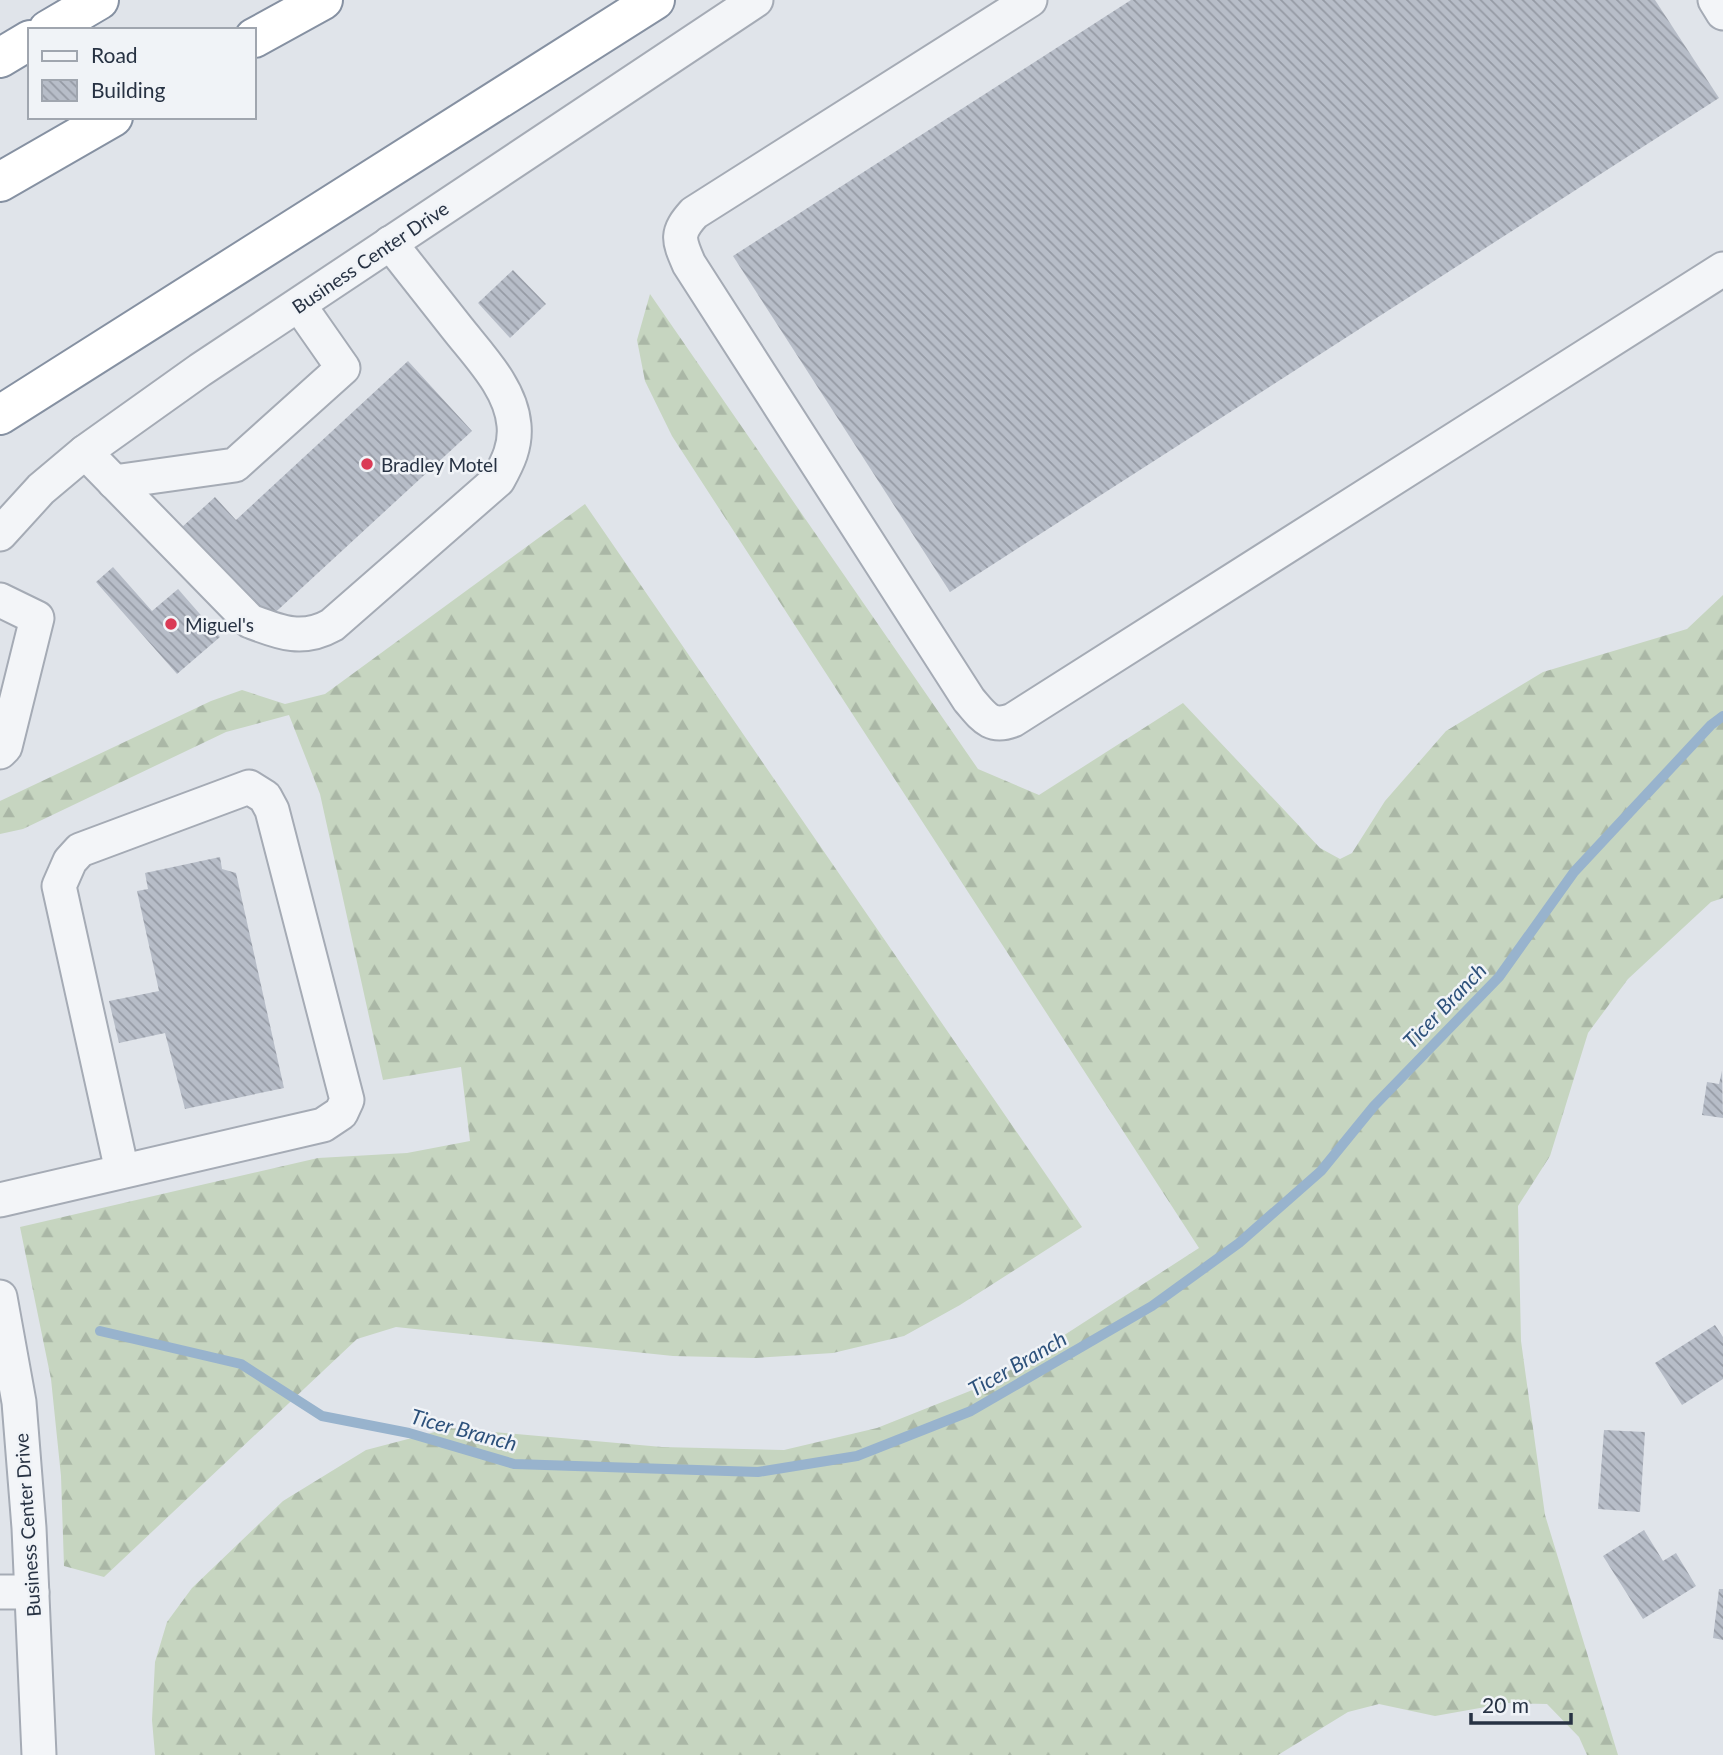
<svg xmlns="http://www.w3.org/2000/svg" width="1723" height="1755" viewBox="0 0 1723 1755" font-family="Lato,sans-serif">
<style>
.forest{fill:url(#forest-firs)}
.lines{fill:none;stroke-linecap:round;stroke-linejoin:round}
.stream{stroke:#98b3cd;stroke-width:10}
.building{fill:url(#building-back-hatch)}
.minor-casing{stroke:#a5abb5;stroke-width:37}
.highway-casing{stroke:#8691a2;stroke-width:42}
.minor{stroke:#f3f5f8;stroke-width:33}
.highway{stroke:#fff;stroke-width:38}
.poi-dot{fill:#da3a55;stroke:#f0f3f7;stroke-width:2.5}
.labels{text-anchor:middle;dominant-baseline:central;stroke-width:5;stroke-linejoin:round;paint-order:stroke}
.street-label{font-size:19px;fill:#273243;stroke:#f0f3f7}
.poi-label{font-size:19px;fill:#273243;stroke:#f0f3f7;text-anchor:start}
.water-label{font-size:21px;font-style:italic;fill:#2d517b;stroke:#f0f3f7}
</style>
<defs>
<pattern id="forest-firs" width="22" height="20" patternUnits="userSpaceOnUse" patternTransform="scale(1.75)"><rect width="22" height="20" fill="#c6d5c0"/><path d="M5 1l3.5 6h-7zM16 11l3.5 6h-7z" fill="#aab7a6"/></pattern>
<pattern id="building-back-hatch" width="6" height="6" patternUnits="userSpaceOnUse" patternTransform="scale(1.75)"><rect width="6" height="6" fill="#b7bdc8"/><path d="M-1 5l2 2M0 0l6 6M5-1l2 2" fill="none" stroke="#959aa4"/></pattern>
</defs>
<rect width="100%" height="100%" fill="#e0e4ea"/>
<g class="forest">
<polygon points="650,294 978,769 1039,795 1183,703 1320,848 1340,859 1352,853 1385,801 1446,731 1543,672 1687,629 1723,595 1723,898 1711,902 1628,979 1588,1033 1550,1156 1518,1206 1521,1341 1545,1515 1618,1755 1587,1755 1579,1737 1547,1704 1508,1703 1435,1716 1379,1704 1348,1712 1278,1755 155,1755 152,1720 155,1662 167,1622 192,1588 283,1501 366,1450 450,1428 662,1447 784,1450 877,1428 990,1383 1199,1248 672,436 645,381 637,340"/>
<polygon points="585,504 1082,1227 960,1305 904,1336 833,1353 756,1358 673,1356 396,1327 357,1339 104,1577 64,1566 61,1476 51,1379 20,1227 318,1158 407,1153 470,1141 461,1067 383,1080 320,794 289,715 226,732 23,829 0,834 0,801 211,701 242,690 285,704 325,694"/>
</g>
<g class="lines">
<polyline class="stream" points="100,1331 241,1364 322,1416 409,1433 514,1464 758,1472 857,1456 971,1411 1152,1306 1239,1243 1321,1171 1374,1106 1499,977 1574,872 1711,725 1723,716"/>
</g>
<g class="building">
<polygon points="1131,0 1655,0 1719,98 950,592 733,256"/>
<polygon points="513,270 546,304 510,338 478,303"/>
<polygon points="408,361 472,431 267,620 181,528 215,497 236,520"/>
<polygon points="113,567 152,611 178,589 220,637 177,674 96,582"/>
<polygon points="220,857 222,869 236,873 284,1088 185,1109 165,1033 119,1043 109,1001 159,991 137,891 148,889 145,873"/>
<polygon points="1722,1071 1723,1118 1702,1115 1707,1082 1719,1084"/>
<polygon points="1715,1325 1723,1337 1723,1379 1682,1405 1655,1363"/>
<polygon points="1604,1430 1645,1432 1640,1512 1598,1509"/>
<polygon points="1644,1530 1663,1561 1676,1553 1696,1586 1643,1619 1603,1556"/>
<polygon points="1719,1589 1723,1589 1723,1640 1713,1638"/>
</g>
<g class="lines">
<g class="minor-casing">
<g id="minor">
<path d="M1030,0L694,213C676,233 678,239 689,264L969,700C983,716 990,729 1013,720L1723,269"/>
<polyline points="1715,0 1723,13"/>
<path d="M85,452L250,621C279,632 302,642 332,625L498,480C508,462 516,446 514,425C511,388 479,356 457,328C435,300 413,272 390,243"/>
<polyline points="114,482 235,465 343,368 299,305"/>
<polyline points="0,534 41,489 85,452 200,370 756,0"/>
<polyline points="0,600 37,618 5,747 0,752"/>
<polyline points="0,1200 323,1125 341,1113 347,1100 272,810 265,797 249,787 80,850 70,861 59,886 122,1171"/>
<polyline points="0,1297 19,1402 29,1528 39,1755"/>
<polyline points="0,1592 32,1592"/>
</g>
</g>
<g class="highway-casing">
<g id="highway">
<polyline points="48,30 99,0"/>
<polyline points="254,38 323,0"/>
<polyline points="0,58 30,40"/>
<polyline points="0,182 113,117"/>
<polyline points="0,415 655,0"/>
</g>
</g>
<use href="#minor" class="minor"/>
<use href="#highway" class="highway"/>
</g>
<g class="poi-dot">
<circle cx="367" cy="464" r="7"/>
<circle cx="171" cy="624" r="7"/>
</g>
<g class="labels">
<g class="street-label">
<text transform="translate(370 257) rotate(-34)">Business Center Drive</text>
<text transform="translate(27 1525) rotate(-94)">Business Center Drive</text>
</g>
<g class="poi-label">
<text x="381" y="464">Bradley Motel</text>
<text x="185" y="624">Miguel's</text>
</g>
<g class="water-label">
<text transform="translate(1444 1005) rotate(-46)">Ticer Branch</text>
<text transform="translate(1017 1363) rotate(-30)">Ticer Branch</text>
<text transform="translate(464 1429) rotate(15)">Ticer Branch</text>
</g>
</g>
<rect x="28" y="28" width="228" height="91" fill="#f0f3f7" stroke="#a0a6af" stroke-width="2"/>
<rect x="42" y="51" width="35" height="10" fill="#f3f5f8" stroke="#a0a6af" stroke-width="2"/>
<text x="91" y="63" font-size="21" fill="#273243">Road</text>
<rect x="42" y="80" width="35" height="21" fill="url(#building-back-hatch)" stroke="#a0a6af" stroke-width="2"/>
<text x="91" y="98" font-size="21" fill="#273243">Building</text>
<path d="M1471 1713v10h100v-10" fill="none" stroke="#273243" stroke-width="3.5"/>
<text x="1482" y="1713" font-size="21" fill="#273243" stroke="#f0f3f7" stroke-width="5" paint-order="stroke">20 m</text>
</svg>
